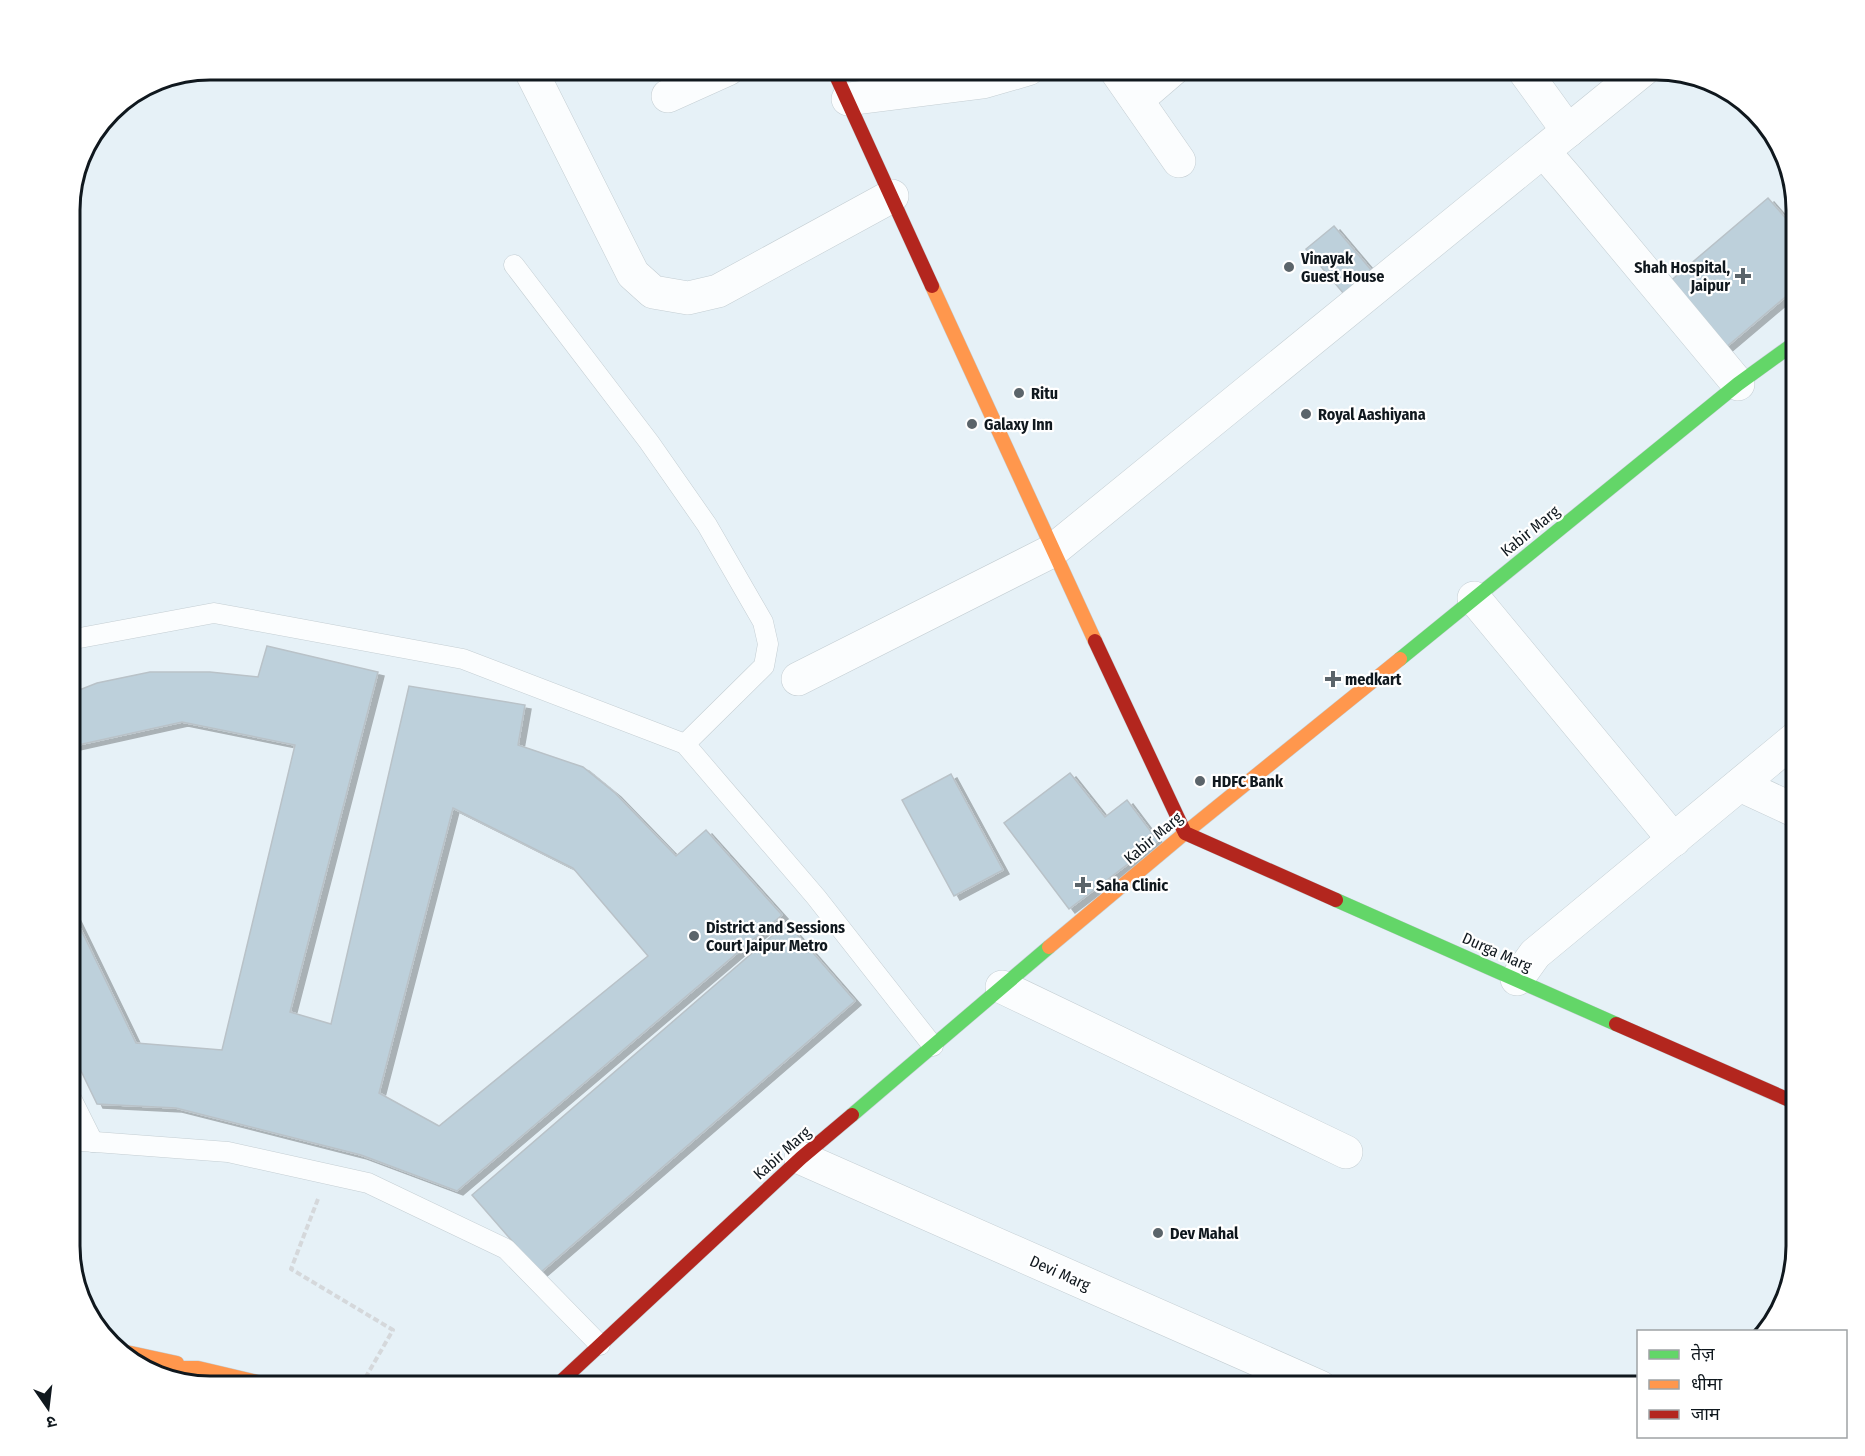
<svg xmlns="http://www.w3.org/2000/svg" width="1865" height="1456" viewBox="0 0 1865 1456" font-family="'Fira Sans Condensed','Noto Sans Devanagari',sans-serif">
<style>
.building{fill:#bdd0db;stroke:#b9c2c8;stroke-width:1.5;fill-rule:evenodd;filter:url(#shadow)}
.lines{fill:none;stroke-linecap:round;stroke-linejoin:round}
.lane-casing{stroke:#c4ced3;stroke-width:21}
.street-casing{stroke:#c4ced3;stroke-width:34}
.fast-casing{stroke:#c4ced3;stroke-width:15}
.slow-casing{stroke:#c4ced3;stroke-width:15}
.jam-casing{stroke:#c4ced3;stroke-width:15}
.path{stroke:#d5d8db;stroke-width:4;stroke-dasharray:6 3;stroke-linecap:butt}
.lane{stroke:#fbfdfe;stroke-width:20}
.street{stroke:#fbfdfe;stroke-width:33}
.fast{stroke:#63d668;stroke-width:14}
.slow{stroke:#ff974d;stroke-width:14}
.jam{stroke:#b3261e;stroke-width:14}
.poi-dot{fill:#5b646a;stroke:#fff;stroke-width:2}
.labels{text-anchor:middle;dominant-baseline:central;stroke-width:4.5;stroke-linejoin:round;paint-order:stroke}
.poi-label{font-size:16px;font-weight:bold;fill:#10181e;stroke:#fff;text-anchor:start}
.street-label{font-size:16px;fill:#10181e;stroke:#fff}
.rim{fill:none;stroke:#10181e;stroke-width:3}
</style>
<defs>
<filter id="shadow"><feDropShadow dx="6" dy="4" stdDeviation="0" flood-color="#0004"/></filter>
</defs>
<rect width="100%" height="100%" fill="#e6f1f7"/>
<g class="building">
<polygon points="1768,198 1796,230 1796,288 1724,349 1668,283"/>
<polygon points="1334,226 1372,271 1344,294 1306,249"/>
<path d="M267,646L378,672L290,1012L331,1024L409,686L525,705L518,745L583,767L615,793L676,856L706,830L782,915L457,1191L361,1155L176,1108L97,1104L69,1046V905L136,1043L222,1050L295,745L182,722L69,747V694L97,683L150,672H210L258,677ZM453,808L573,868L648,956L439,1126L379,1093Z"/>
<polygon points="1070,773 1105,817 1127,800 1158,841 1069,909 1004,823"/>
<polygon points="951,774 1003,870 954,896 902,800"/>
<polygon points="787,923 855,1001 540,1273 472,1195"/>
</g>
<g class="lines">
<g class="lane-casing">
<g id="lane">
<polyline points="514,265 649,442 707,525 763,622 768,644 764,666 685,744"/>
<polyline points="69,640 214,613 463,659 685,744 816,897 933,1046"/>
<polyline points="69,1094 93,1142"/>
<polyline points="69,1140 228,1152 368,1183 506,1249 600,1345"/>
</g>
</g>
<g class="street-casing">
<g id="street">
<polyline points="530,69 633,274 653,292 688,298 718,291 892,196"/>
<polyline points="1115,69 1179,161"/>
<polyline points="1523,69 1568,131"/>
<polyline points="668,96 728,69"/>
<polyline points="848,99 983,82 1028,69"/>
<polyline points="1137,100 1173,69"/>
<polyline points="1544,152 1570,182 1738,384"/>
<polyline points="1474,598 1674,840"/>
<polyline points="798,679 1052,551 1644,69"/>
<polyline points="1740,785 1796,811"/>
<polyline points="1517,979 1535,954 1796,738"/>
<polyline points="1002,987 1346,1152"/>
<polyline points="801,1158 1320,1387"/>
</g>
</g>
<g class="fast-casing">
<g id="fast">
<polyline points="1400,659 1738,384 1796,342"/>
<polyline points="1336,900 1616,1024"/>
<polyline points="852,1115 1049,947"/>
</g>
</g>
<g class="slow-casing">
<g id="slow">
<polyline points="932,286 1095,641"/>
<polyline points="1049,947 1185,833 1400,659"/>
<polyline points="117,1350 177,1363"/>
<polyline points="152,1368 198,1368 278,1387"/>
</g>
</g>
<g class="jam-casing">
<g id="jam">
<polyline points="833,69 932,286"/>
<polyline points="1095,641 1185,833 1336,900"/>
<polyline points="1616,1024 1796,1103"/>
<polyline points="555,1387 801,1158 852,1115"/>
</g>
</g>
<polyline class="path" points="318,1199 291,1269 393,1330 360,1387"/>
<use href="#lane" class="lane"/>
<use href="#street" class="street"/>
<use href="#fast" class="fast"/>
<use href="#slow" class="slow"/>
<use href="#jam" class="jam"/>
</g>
<g class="poi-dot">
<circle cx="1289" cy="267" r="6"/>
<path d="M1740 267h6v6h6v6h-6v6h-6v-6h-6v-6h6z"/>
<circle cx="1019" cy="393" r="6"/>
<circle cx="1306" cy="414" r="6"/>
<circle cx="972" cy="424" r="6"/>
<path d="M1330 670h6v6h6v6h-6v6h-6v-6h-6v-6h6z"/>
<circle cx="1200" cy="781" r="6"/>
<path d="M1080 876h6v6h6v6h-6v6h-6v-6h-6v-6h6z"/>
<circle cx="694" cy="936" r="6"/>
<circle cx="1158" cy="1233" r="6"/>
</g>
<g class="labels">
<g class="poi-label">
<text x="1301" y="258">Vinayak<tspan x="1301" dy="18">Guest House</tspan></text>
<text x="1730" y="267" text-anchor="end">Shah Hospital,<tspan x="1730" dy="18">Jaipur</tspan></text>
<text x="1031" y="393">Ritu</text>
<text x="1318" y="414">Royal Aashiyana</text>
<text x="984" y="424">Galaxy Inn</text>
<text x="1345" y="679">medkart</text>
<text x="1212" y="781">HDFC Bank</text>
<text x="1096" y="885">Saha Clinic</text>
<text x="706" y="927">District and Sessions<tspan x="706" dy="18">Court Jaipur Metro</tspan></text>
<text x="1170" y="1233">Dev Mahal</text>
</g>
<g class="street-label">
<text transform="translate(1530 531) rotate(-39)">Kabir Marg</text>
<text transform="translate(1153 838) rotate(-40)">Kabir Marg</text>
<text transform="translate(1497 952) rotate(24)">Durga Marg</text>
<text transform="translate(782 1153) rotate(-42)">Kabir Marg</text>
<text transform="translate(1060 1273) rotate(24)">Devi Marg</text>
</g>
</g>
<path d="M0 0H1865V1456H0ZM210 80H1656A130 130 0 0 1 1786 210V1246A130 130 0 0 1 1656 1376H210A130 130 0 0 1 80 1246V210A130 130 0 0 1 210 80Z" fill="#fff" fill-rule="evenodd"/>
<path class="rim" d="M210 80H1656A130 130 0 0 1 1786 210V1246A130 130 0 0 1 1656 1376H210A130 130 0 0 1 80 1246V210A130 130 0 0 1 210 80Z"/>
<rect x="1637" y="1330" width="210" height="108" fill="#ffffff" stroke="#9fa3a5" stroke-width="1.5"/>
<rect x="1649" y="1350" width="30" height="9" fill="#63d668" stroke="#9fa3a5" stroke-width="1.5"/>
<text x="1691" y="1360" font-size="18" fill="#10181e">तेज़</text>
<rect x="1649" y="1380" width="30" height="9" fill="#ff974d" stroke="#9fa3a5" stroke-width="1.5"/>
<text x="1691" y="1390" font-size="18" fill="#10181e">धीमा</text>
<rect x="1649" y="1410" width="30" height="9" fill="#b3261e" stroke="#9fa3a5" stroke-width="1.5"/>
<text x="1691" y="1420" font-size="18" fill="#10181e">जाम</text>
<g transform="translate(48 1408) rotate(166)" stroke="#ffffff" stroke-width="4.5" paint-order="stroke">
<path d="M0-4.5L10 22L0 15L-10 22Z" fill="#10181e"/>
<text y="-9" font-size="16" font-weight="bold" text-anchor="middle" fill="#10181e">उ</text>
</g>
</svg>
